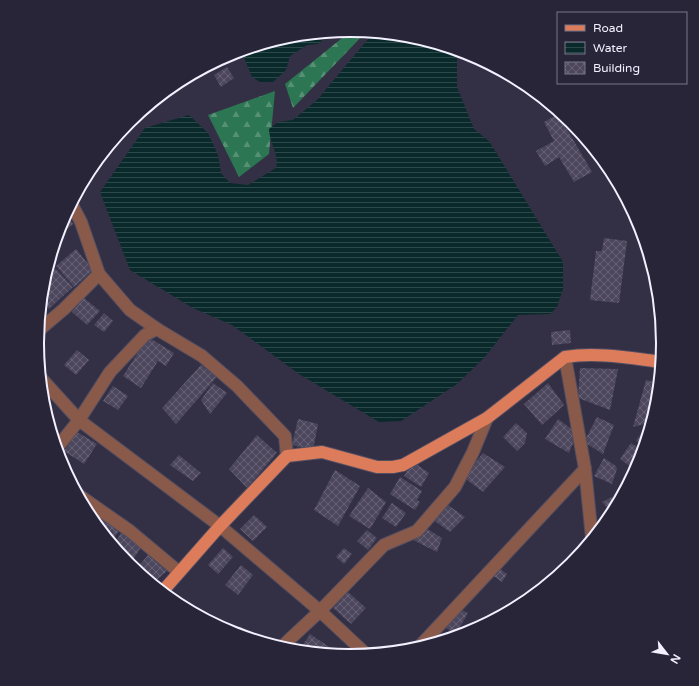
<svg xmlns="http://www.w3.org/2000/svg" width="699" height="686" viewBox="0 0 699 686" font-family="'Varela Round',sans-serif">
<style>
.forest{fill:url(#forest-firs)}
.water{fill:url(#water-rules)}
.building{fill:url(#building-cross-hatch)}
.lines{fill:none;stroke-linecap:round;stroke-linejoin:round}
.minor-casing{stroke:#524e62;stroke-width:14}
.major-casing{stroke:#524e62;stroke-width:14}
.minor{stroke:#895949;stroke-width:12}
.major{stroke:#dc7c5b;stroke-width:12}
.rim{fill:none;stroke:#f3f1ff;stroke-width:2}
</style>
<defs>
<pattern id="forest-firs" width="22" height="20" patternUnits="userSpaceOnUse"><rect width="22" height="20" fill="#2d7653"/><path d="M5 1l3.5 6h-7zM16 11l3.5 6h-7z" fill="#569175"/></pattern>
<pattern id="water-rules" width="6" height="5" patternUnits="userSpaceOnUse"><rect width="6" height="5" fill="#09292b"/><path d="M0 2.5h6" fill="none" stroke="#2d484b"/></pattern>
<pattern id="building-cross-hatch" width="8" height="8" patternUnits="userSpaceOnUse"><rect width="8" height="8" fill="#4d475d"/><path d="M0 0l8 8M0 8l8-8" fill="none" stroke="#676275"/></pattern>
</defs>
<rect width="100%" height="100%" fill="#332f44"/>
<g class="forest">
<polygon points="352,30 366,32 293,108 285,84"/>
<polygon points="275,91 269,154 239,177 208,115"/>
</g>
<g class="water">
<polygon points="332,32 318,44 307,45 290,56 286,70 273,82 260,82 252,77 241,50 289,36"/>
<path d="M374,32L411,36L457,50V87L474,129L489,141L563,262V289L557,307L550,314L518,315L484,358L457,384L401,421L379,422L299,374L232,325L193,308L130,270L100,192L145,128L189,115L208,133L218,155L221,173L230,183L248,185L276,168C280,156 269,142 269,129L278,122L293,120L317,100Z"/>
</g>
<g class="building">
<polygon points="227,67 234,78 221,87 214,75"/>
<polygon points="558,114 592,172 574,182 559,157 545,166 536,151 554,141 544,122"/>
<polygon points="66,213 73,224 57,236 60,223"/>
<polygon points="604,238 627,241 619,303 590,300 596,251 602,251"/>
<polygon points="76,249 93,270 74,287 56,266"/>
<polygon points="56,269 73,287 49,309 41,300 43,282 45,274"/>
<polygon points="84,298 100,311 87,325 72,312"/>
<polygon points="104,313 113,321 104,332 94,325"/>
<polygon points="570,330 571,343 552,345 551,332"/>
<polygon points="148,337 174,353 166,366 158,361 141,388 123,376"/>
<polygon points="77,350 89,360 76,375 64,365"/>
<polygon points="201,365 217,377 176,424 162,408"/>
<polygon points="580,368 618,369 610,410 578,398"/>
<polygon points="646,380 659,383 656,404 651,422 633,427"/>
<polygon points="213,383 227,393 210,414 201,400"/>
<polygon points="548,383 564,405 542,425 524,404"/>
<polygon points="113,386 128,396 118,410 103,401"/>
<polygon points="597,417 614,425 603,454 584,442"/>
<polygon points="298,419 318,424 313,450 292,445"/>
<polygon points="558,419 577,433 569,453 545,439"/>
<polygon points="516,423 527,433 525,443 517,451 503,437"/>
<polygon points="644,429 649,430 644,445 636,441"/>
<polygon points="77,432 97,444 84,464 64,451"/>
<polygon points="257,435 277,453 247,488 229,469"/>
<polygon points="631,443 642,450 639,463 635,470 620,459"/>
<polygon points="483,453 505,467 483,492 463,477"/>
<polygon points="179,455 201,473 193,481 170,465"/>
<polygon points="604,458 616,466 617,469 612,484 594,476"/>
<polygon points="413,462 429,473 421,487 404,476"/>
<polygon points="335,470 360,486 338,526 314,510"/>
<polygon points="400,477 422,491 417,500 420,502 415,510 390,494"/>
<polygon points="628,481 622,495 619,493"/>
<polygon points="368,488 386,502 370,529 349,516"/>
<polygon points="612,497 618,501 612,513 602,502"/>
<polygon points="392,503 406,513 396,527 382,518"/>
<polygon points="445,503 465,517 450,532 432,519"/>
<polygon points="254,515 267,527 253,541 240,529"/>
<polygon points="101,518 119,531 110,543 96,525"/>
<polygon points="424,527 442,538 437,552 411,539"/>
<polygon points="123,530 142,546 133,560 113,546"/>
<polygon points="367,530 377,538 368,550 357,541"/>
<polygon points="223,548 233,557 218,574 208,565"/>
<polygon points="344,548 352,554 344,564 336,557"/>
<polygon points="148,555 167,571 153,583 137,568"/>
<polygon points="241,565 253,575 238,595 225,585"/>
<polygon points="497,567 507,574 502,582 492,575"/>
<polygon points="348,592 366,608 351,624 333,608"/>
<polygon points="456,607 468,613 456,634 444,627"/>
<polygon points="240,626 260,641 234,634"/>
<polygon points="310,634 332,649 328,654 299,651"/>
</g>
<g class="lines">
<g class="minor-casing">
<g id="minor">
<polyline points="71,203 81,222 99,274 130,310 157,329 202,356 237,386 285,436 287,456"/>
<polyline points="38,331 64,309 99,274"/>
<polyline points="565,357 585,469 592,538"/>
<polyline points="40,377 79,420 220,526 320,611 366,654"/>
<polyline points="56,449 79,420 110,372 145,335 157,329"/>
<polyline points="77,494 130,531 179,572"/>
<polyline points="281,648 291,638 320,611 384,545 417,531 455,487 473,452 487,418"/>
<polyline points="418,648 585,469"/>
</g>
</g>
<g class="major-casing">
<path id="major" d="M162,592L220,526L287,456L322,452L377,467H393L403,465L487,418L565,357C597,352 629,358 661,362"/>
</g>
<use href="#minor" class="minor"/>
<use href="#major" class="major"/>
</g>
<path d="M0 0H699V686H0ZM44 343a306 306 0 1 1 612 0a306 306 0 1 1-612 0Z" fill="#292539" fill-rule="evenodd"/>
<path class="rim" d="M44 343a306 306 0 1 1 612 0a306 306 0 1 1-612 0Z"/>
<rect x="557" y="12" width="130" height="72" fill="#292539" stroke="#7a7788"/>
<rect x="565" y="25" width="20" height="6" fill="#dc7c5b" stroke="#7a7788"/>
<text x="593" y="32" font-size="12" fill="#f3f1ff">Road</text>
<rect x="565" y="42" width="20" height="12" fill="url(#water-rules)" stroke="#7a7788"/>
<text x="593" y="52" font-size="12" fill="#f3f1ff">Water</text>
<rect x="565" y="62" width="20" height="12" fill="url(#building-cross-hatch)" stroke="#7a7788"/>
<text x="593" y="72" font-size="12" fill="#f3f1ff">Building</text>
<g transform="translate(667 654) rotate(121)" stroke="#292539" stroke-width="3" paint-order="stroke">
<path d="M0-3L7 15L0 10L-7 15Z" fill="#f3f1ff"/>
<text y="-6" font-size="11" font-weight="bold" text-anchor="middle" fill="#f3f1ff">N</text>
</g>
</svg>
